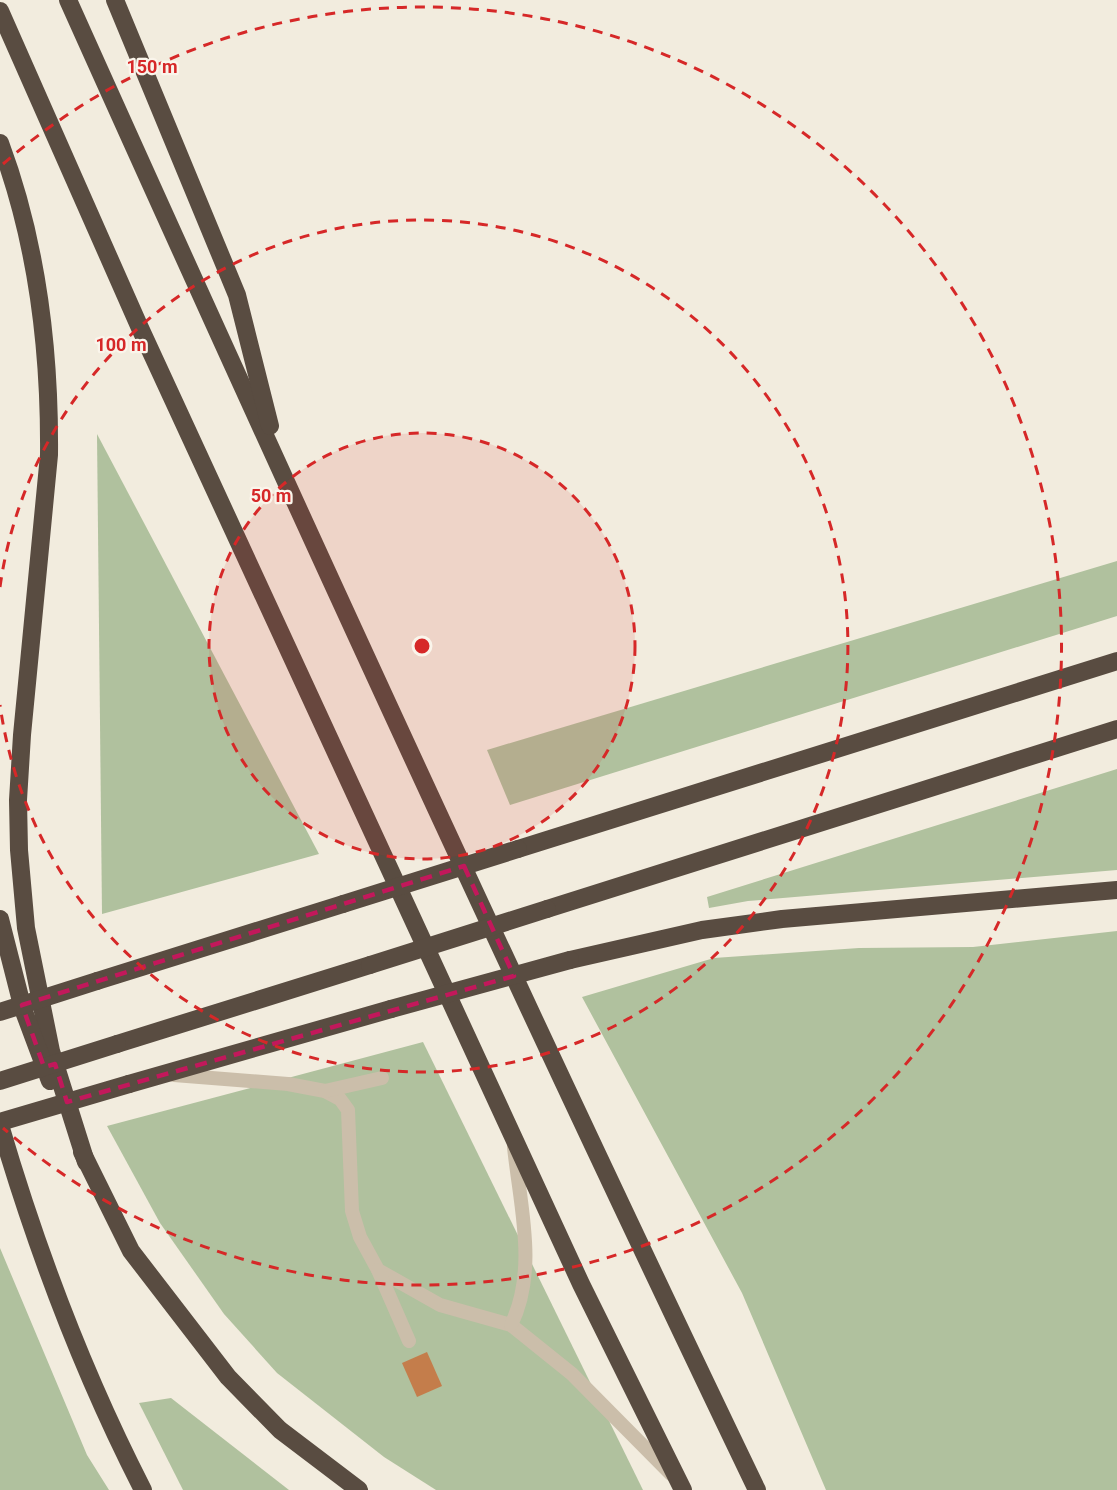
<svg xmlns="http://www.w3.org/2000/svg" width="1117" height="1490" viewBox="0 0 1117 1490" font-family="Roboto,sans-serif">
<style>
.green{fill:#b0c19e}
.building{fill:#c47d4b}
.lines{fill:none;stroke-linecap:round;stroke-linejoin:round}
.service{stroke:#cbbeaa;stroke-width:14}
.motorway{stroke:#594c41;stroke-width:18}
.motorway-bridge{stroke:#594c41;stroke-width:18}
.marked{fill:none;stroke:#c2185b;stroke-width:4.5;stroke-dasharray:12 8;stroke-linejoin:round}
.ring{fill:none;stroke:#d62828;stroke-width:3;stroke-dasharray:10 8}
.centre{fill:#d62828;stroke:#faf5eb;stroke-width:3}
.ring-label{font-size:18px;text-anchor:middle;font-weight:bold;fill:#d62828;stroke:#faf5eb;stroke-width:4.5;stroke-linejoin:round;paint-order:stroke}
</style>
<rect width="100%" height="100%" fill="#f2ecde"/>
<g class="green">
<polygon points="97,434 319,854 102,914"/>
<polygon points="1117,561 1117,616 510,805 487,750"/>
<polygon points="1117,769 1117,870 748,901 709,908 707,897"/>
<polygon points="1117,931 1117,1490 826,1490 742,1293 582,997 714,958 859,948 973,947"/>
<polygon points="423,1042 643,1490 436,1490 384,1457 277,1373 224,1314 160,1223 107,1126"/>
<polygon points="0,1248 87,1455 109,1490 0,1490"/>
<polygon points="171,1398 289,1490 183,1490 139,1403"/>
</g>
<polygon class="building" points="427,1352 442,1386 417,1397 402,1363"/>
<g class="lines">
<g class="service">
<polyline points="174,1075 288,1084 325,1091 340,1099 348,1110 352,1211 360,1237 378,1270 440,1305 511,1325 572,1374 671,1474"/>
<polyline points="325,1091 382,1078"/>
<polyline points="378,1270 409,1341"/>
<path d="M511,1325C538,1270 520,1206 514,1147"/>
</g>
<g class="motorway">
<path d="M68,0C292,499 520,997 757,1490"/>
<polyline points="115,0 237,295 270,426"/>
<polyline points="0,11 140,328 581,1284 683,1490"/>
<path d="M0,143C37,242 50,349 49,455L22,735L18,800L19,850L26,928L51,1051L86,1162"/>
<polyline points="518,849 1117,661"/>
<polyline points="547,909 1117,729"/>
<polyline points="0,919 23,1009 50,1081"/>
<polyline points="570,960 702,930 782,919 1117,890"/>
<polyline points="97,981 343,904"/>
<polyline points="117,1044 370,965"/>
<polyline points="129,1084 391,1009"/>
<path d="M0,1125C37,1251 83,1373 143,1490"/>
<polyline points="82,1152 131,1251 228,1377 280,1430 359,1490"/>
</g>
<g class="motorway-bridge">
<polyline points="343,904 518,849"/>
<polyline points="370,965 547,909"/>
<polyline points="391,1009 570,960"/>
<polyline points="0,1012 97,981"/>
<polyline points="0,1081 117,1044"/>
<polyline points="0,1122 129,1084"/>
</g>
</g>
<path class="marked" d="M464,866L514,976L67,1102L55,1064L44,1067L22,1005Z"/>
<circle cx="422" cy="646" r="213" fill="#d62828" fill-opacity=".12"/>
<g class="ring">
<circle cx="422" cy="646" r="213"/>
<path d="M0 587A426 426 0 1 1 0 705"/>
<path d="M3 164A639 639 0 1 1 3 1128"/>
</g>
<circle cx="422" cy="646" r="9" class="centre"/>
<g class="ring-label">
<text x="152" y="73">150 m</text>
<text x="121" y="351">100 m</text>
<text x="271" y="502">50 m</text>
</g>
</svg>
